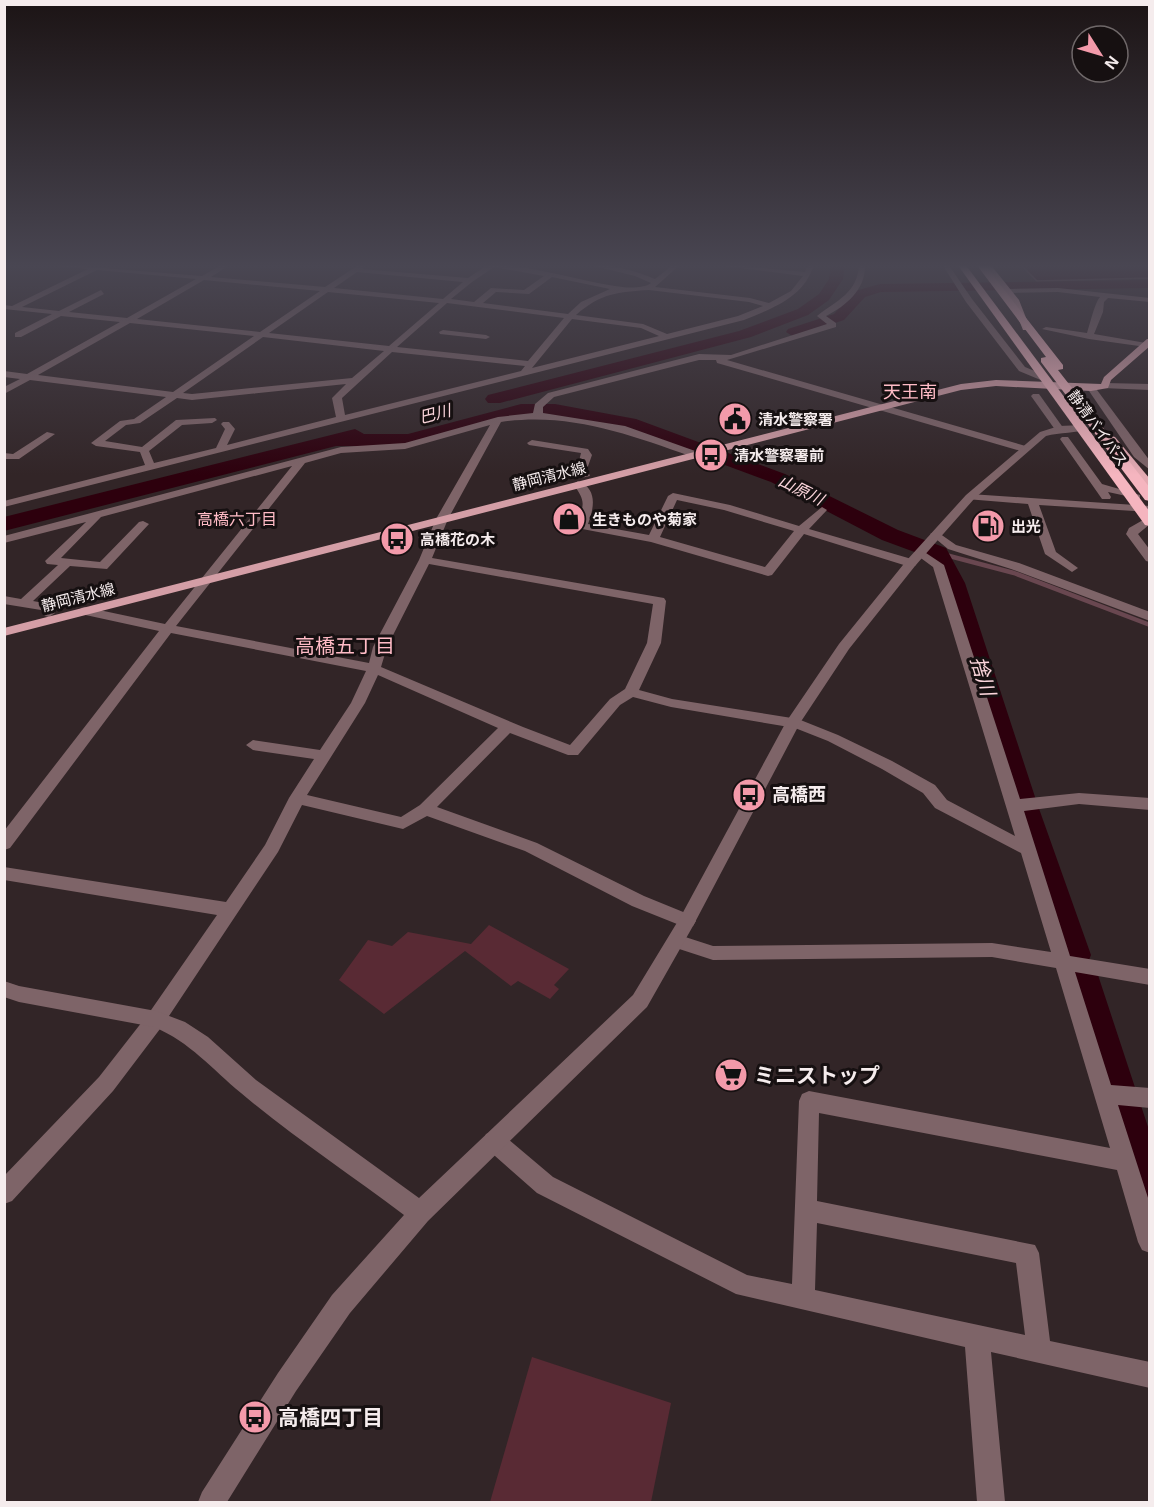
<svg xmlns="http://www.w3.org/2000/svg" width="1154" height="1507" viewBox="0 0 1154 1507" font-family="Arial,'Noto Sans JP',sans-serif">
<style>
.green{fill:#592a34}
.water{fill:#2d000d;stroke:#694750;stroke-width:1.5}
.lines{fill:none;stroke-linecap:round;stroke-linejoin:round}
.stream{stroke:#694750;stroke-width:4.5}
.river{fill:#2d000d;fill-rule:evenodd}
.minor{fill:#7e6468;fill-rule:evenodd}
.tertiary{fill:#7e6468;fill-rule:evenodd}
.primary{fill:#d49ea6;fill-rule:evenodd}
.trunk{fill:#e4aab2;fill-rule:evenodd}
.motorway{fill:#f5b5bf;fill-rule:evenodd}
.labels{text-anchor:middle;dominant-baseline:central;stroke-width:6;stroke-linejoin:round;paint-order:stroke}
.far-poi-label{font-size:15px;font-weight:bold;fill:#f5eced;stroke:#161011;text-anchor:start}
.far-street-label{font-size:15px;fill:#f5eced;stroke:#161011}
.far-water-label{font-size:16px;font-style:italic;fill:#fbd5db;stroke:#161011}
.far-neighbourhood-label{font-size:16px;fill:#ffbbc6;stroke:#161011}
.far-quarter-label{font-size:18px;fill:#ffbbc6;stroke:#161011}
.poi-label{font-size:18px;font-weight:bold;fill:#f5eced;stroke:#161011;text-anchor:start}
.neighbourhood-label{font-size:20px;fill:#ffbbc6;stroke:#161011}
.water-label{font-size:20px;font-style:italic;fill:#fbd5db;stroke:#161011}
.near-poi-label{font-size:21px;font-weight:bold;fill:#f5eced;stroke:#161011;text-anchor:start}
</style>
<rect width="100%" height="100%" fill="#322527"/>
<g class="green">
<polygon points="489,925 569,969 554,985 559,989 550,999 518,981 511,986 465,951 384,1014 339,980 368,940 392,946 408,932 471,944"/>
<polygon points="532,1357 671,1403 651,1502 490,1502"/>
</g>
<polygon class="water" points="1020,264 1149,264 1149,278 1037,281"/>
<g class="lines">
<polyline class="stream" points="938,553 1014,573 1150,625"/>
<g class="river">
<polygon points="831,264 845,264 843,279 829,300 808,315 751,337 500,403 488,403 485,399 488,395 739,331 798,309 819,294 829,279"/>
<polygon points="1150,280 1150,288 881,292 865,297 844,320 794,337 786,332 788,329 834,314 855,291 880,284"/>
<polygon points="521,404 555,404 636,419 785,474 898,530 946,548 965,583 1037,803 1091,955 1089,960 1097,972 1150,1133 1150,1225 1134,1219 1128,1203 1059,972 1062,966 1055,955 941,583 928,557 882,540 771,482 625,428 555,416 521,416 409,446 336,446 4,531 4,517 355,429 364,434 408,434"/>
</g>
<g class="minor">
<path d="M53,264L202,276L223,264H231L211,277L325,287L360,264H367L362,269L468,278L486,266L483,264C528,264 571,279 615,286C625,288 643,289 651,283L635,276L586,264C609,264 634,270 655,279L674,264H681L655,287L750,298L769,303L791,291L803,276L724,266L721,264L805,272L808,264H814C805,297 773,308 744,320L4,507V501L145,465L140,452L96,446L91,443L120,421L134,419L166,397L30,380L4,394V387L20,379L4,377V371L27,374L120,322L61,316L21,337H15V333L52,314L4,309V305L12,306L88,269L56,266ZM494,267L544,276L524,290L491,288L474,302L451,299L472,282ZM97,270L196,279L127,318L69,312L104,294L101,290L59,311L22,307ZM357,272L463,282L443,299L334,288ZM552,277L610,289L581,302L568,314L483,303L496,292L529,294ZM204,280L320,291L260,332L137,319ZM649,290L749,302L763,306L738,316L667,334L643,324L576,315C601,293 618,292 649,290ZM328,292L439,303L389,346L269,333ZM447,303L564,318L528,361L397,347ZM572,319L641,328L659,336L532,368ZM130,323L254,336L173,392L38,375ZM263,337L384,351L352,378L192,394L183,393ZM392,352L525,366L521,371L345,415L342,398ZM346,384L332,398L336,417L227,445L235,429L229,422H223L221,424L225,429L216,448L154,463L149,451L182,425L212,423L217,420L215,418L176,420L142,447L105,441L126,425L140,423L177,398L192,400Z"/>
<path d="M859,264H865C866,289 847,305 826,316L836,323V327L727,360L1029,447V451H1021L717,363L716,360H699L554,397L543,407V413L625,426L698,452V456H690C628,434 568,412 501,422L448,519L432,558L664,598L666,601L661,643L639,690L672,699L798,719L838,735L892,761L935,785L947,800L1015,836L933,567L914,553L920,549L944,565L1020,799L1079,793L1150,798V810L1079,804L1024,811L1070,956L1150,969V985L1075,972L1111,1085L1150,1088V1108L1118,1105L1150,1204V1253L1142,1250L1138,1242L1117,1170L819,1113L817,1201L1035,1245L1039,1253L1050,1341L1150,1362V1388L991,1352L1005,1502H977L965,1347L736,1294L537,1193L486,1148L483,1141L486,1134L494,1131L502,1134L553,1177L747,1275L792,1284L799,1101L802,1094L809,1091L1110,1148L1056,968L992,957L713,960L670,946L667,941L670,936L676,934L713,946L992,943L1051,952L1021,853L935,808L923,793L882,769L828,741L795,728L671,707L633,697L620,705L578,755H568L510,733L437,807L537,843L644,896L693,916L696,921L693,926L687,928L632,906L525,851L427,816L403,829L302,805L278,852L163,1025L113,1091L12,1201L4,1204V1176L99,1077L149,1013L217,915L4,880V867L226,902L265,845L289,798L314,759L253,750L246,745L253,740L320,750L351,703L366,671L171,633L10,848L4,850V831L159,631L81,614L79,611L81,608L85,607L165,624L292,466L101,517L61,558L100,562L139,522L143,521L149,524L107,569L70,566L33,601L49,604L55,613L49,617L45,616L41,610L4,604V596L21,599L58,565L47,564L45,561L86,522L4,543V536L341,447L405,443L498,417L533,413L535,404L548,393L699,354L731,355L827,324L817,316C837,300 858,293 859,264ZM490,425L436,519L419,560L373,647L369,663L176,626L305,463L341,453L405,449ZM429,564L653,604L647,643L625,689L610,699L570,745L523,727L381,667L387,647ZM378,675L498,728L420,805L401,817L307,795L365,703ZM817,1223L1016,1263L1025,1335L815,1290Z"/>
<polygon points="942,264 948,264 972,299 1025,367 1049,377 1049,381 1043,381 1019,371 966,302"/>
<path d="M1058,288L1150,298V302L1108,298L1104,302L1103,312L1094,334L1146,343L1150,346L1146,347L1089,339L1042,329L1046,327L1087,333C1090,324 1095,302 1100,297L1058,292L1009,293L1005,291L1009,289Z"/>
<polygon points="443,330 486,335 490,337 486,339 440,334 439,332"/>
<polygon points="1088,386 1094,386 1150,461 1150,470 1134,457 1087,388"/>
<polygon points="1033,394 1039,394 1064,429 1062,431 1056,431 1031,396"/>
<polygon points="47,432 55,434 19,459 4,459 4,453 13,454"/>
<polygon points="1062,437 1068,437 1102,484 1140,495 1140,499 1108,492 1111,497 1110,499 1102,499 1060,439"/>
<polygon points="532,440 588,449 592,455 587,469 590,476 581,478 577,469 581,453 529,445 527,443"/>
<path d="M578,481C598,489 594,508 588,524L649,535L668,496L673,493L730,505L799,526L822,507L827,510L809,529L915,560L917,563L915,566H907L804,534L772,575L768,576L651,542L577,528L575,526C584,506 587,502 573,484ZM677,500L724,510L794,531L765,567L660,537Z"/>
<polygon points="970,494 1150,506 1150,512 1039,505 1056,552 1078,568 1072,572 1045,554 1028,504 966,499 965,497"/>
<polygon points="1150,516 1150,524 1138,534 1150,550 1150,562 1146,561 1126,534 1129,528"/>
<polygon points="936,531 956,545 1019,563 1150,612 1150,621 1011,569 948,549 930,534"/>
</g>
<g class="tertiary">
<polygon points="1105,383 1150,384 1150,390 1102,388 1102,384"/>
<path d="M1059,426L1083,425L1088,428C1078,434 1059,432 1046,436L974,499L915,566L849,649L800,723L693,926L647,1007L428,1221L350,1313L296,1391L227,1502H198L202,1492L278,1373L332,1295L404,1215C350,1174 293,1137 241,1093C212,1069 190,1042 154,1027L19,1002L4,997V981L19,986L156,1011L185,1022L208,1037L256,1080L419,1198L633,995L681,916L786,722L839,644L907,560L966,495L1040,432Z"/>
</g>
<polygon class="primary" points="1147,339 1150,339 1150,346 1111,380 1108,388 1091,391 996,386 961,390 4,636 4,628 961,384 996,380 1101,384 1104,377"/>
<g class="trunk">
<polygon points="982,264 990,264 1019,300 1030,328 1029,330 1023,330 1011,300"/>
<polygon points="1111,436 1115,437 1150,479 1150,490 1146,489 1107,441 1106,439"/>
</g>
<g class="motorway">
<polygon points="957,264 965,264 1150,512 1150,526 1145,525"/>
<polygon points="976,264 984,264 1063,365 1063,369 1058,370 1150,488 1150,501 1145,500 1041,362 1041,358 1046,357"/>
</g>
</g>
<linearGradient id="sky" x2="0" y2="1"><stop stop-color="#1c1415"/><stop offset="0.56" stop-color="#494652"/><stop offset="1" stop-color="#494652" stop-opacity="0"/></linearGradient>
<rect width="1154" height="475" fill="url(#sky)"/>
<defs>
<g id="civic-disc" transform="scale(1.725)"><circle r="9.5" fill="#f39aaa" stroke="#161011"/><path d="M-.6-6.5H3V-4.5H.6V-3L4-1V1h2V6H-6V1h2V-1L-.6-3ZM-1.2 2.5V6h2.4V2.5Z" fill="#111"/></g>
<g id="bus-disc" transform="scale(1.725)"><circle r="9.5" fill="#f39aaa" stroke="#161011"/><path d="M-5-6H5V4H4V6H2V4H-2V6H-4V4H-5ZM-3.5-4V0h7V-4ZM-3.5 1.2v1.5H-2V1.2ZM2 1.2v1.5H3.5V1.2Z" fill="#111"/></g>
<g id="shop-disc" transform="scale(1.725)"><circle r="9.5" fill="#f39aaa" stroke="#161011"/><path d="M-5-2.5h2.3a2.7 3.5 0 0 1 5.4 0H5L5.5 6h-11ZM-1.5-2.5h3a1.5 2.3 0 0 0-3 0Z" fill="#111"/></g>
<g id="fuel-disc" transform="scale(1.725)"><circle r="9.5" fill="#f39aaa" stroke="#161011"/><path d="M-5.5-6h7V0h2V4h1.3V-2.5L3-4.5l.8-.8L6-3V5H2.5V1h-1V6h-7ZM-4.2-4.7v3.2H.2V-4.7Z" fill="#111"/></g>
<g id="supermarket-disc" transform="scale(1.725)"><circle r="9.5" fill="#f39aaa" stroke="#161011"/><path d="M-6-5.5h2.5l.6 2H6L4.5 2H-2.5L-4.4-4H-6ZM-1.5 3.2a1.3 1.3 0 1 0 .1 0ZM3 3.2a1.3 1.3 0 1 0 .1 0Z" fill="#111"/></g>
</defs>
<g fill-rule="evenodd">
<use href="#civic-disc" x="735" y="419"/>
<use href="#bus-disc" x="711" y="455"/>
<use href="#shop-disc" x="569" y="519"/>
<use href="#fuel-disc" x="988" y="526"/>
<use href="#bus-disc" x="397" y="539"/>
<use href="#bus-disc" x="749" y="795"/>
<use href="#supermarket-disc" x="731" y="1075"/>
<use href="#bus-disc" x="255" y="1417"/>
</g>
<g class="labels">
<g class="far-poi-label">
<text x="758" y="419">清水警察署</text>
<text x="734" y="455">清水警察署前</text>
<text x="592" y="519">生きものや菊家</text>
<text x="1011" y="526">出光</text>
<text x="420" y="539">高橋花の木</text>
</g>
<g class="far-street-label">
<text transform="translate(1098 428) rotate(54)">静清バイパス</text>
<text transform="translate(549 476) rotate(-14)">静岡清水線</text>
<text transform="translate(78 597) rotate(-14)">静岡清水線</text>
</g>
<g class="far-water-label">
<text transform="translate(435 414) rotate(-14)">巴川</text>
<text transform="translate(801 490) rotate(26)">山原川</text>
</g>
<g class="far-neighbourhood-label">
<text x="237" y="519">高橋六丁目</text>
</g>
<g class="far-quarter-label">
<text x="910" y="392">天王南</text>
</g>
<g class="poi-label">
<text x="772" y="795">高橋西</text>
</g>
<g class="neighbourhood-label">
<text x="345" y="646">高橋五丁目</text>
</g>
<g class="water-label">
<text transform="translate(983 676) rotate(73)">捨川</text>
</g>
<g class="near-poi-label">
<text x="754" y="1075">ミニストップ</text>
<text x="278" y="1417">高橋四丁目</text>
</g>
</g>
<rect width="1154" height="1507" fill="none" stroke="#f5eced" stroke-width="12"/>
<g transform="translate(1100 54) rotate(127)"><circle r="28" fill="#161011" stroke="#6f6869" stroke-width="1.5"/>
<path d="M0-4.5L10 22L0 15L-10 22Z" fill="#f39aaa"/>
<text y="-9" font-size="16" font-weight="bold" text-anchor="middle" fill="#f5eced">N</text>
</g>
</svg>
